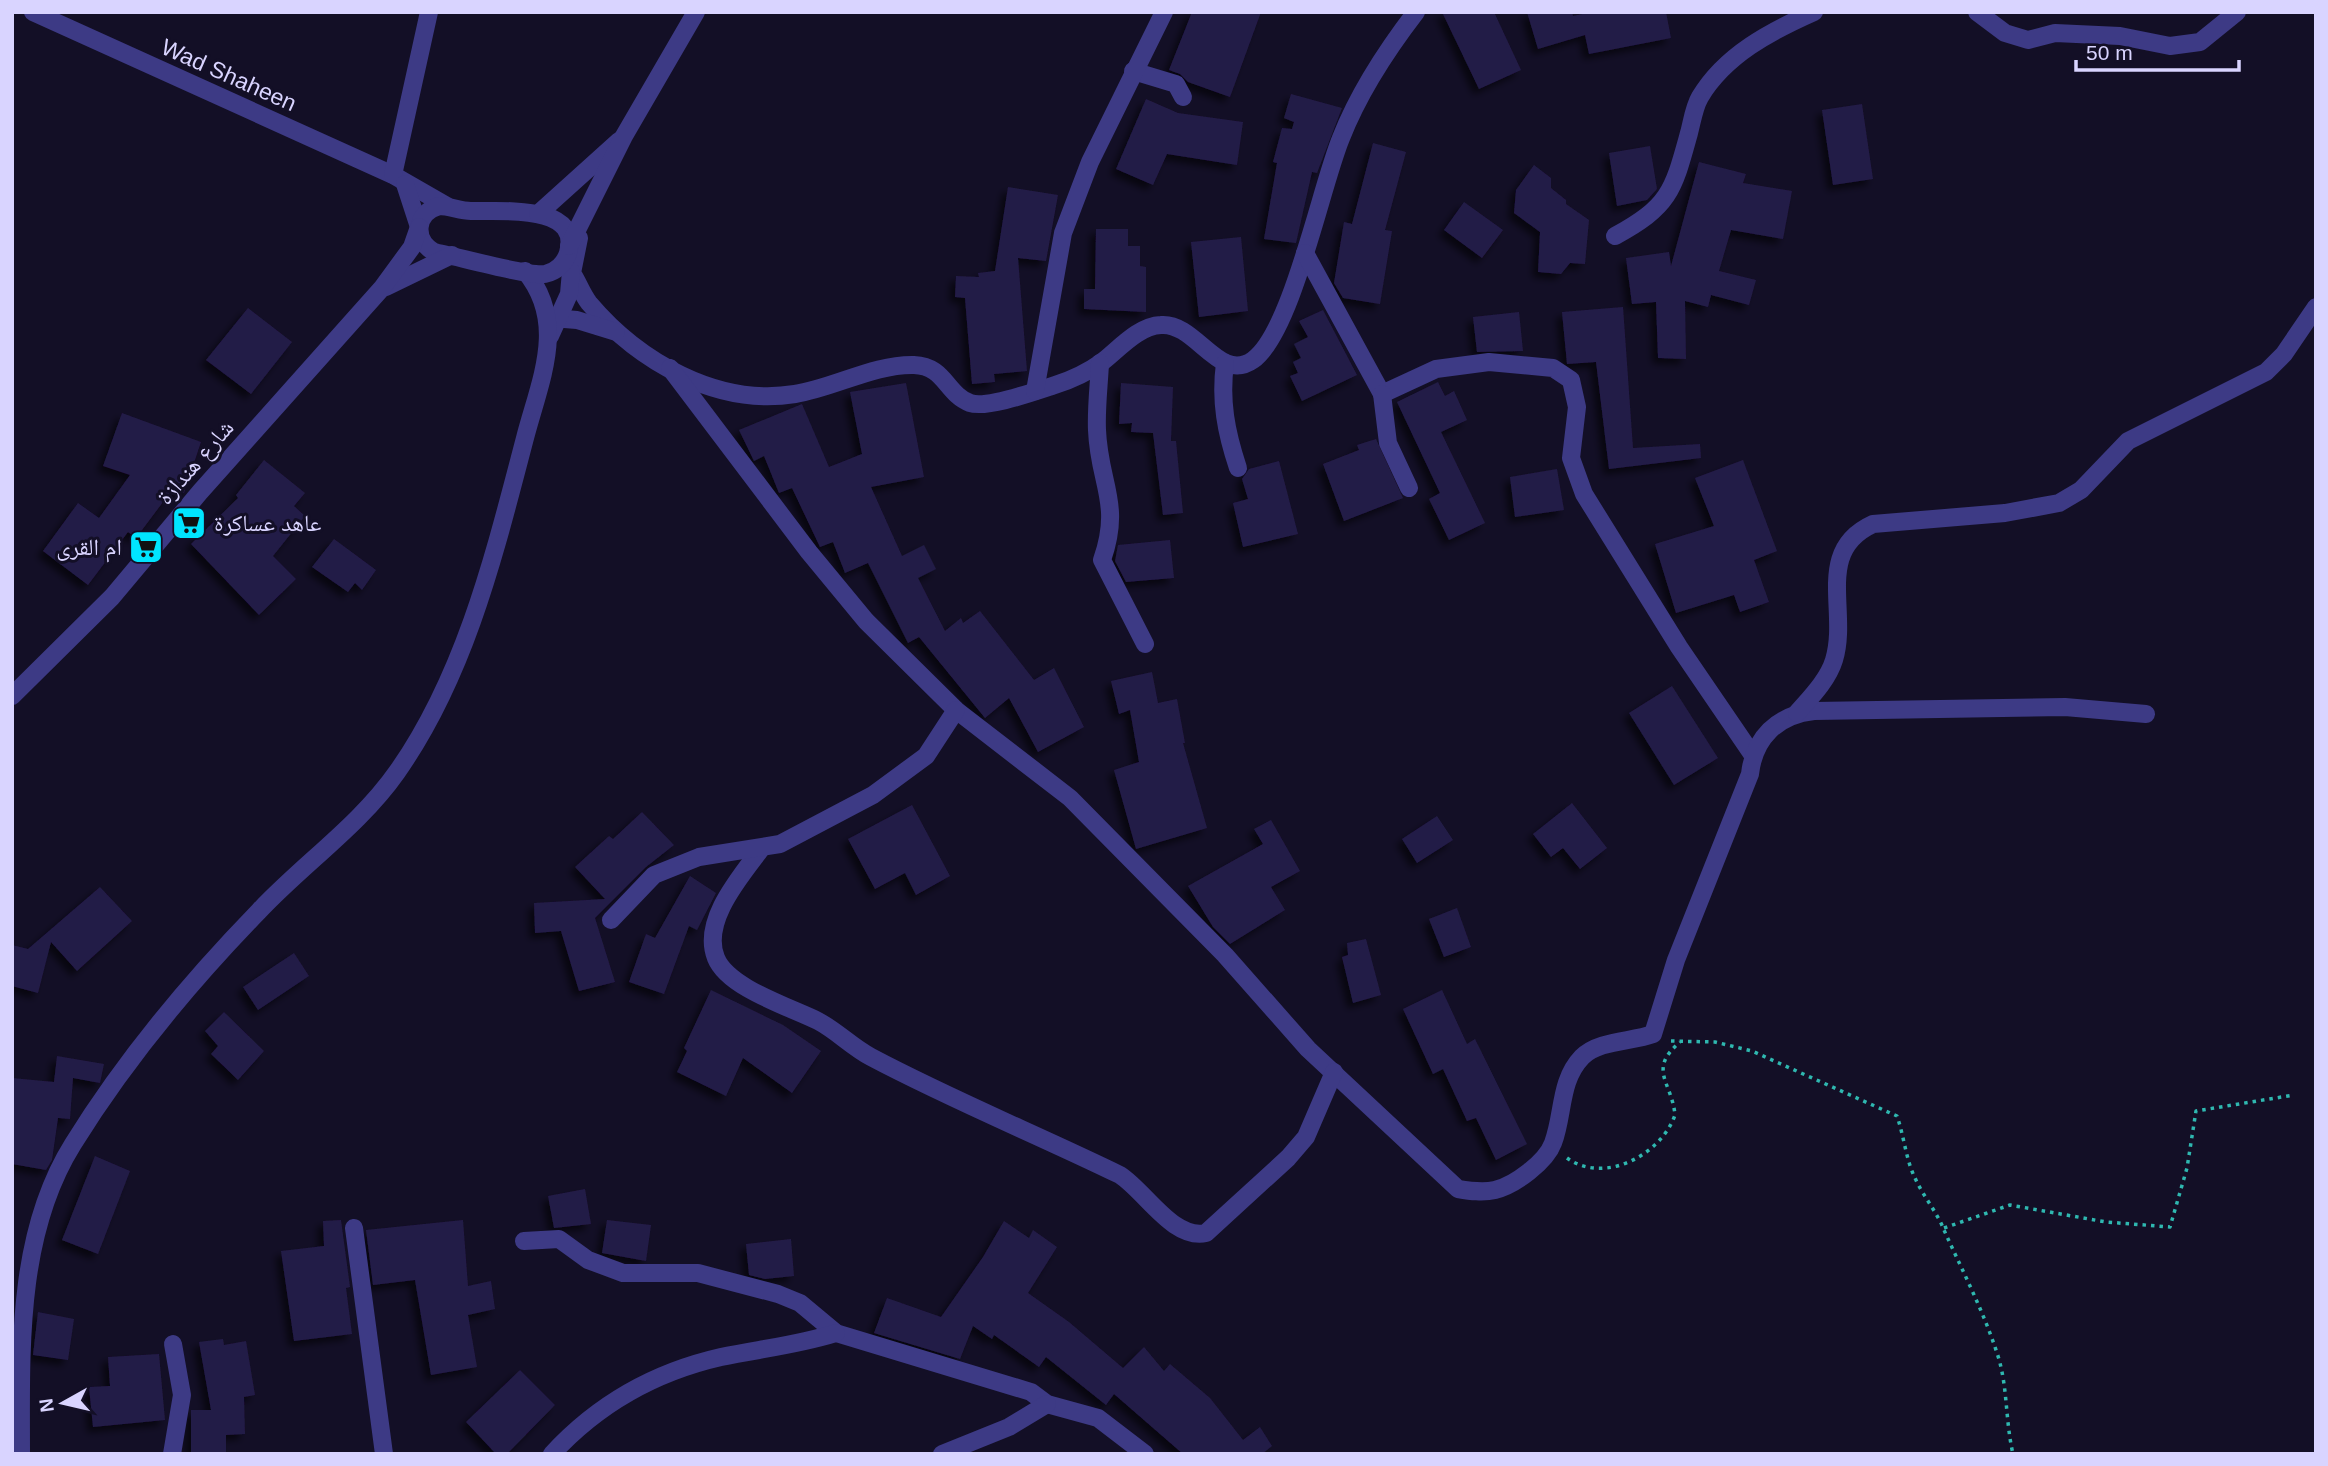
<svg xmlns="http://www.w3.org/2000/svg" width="2328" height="1466" viewBox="0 0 2328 1466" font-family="Helvetica,'Noto Naskh Arabic',sans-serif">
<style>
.building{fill:#241b47;filter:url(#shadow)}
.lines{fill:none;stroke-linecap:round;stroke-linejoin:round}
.path{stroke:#2fb8b0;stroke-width:3.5;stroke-dasharray:3.5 5;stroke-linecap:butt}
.minor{stroke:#3d3a85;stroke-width:18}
.tertiary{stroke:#3d3a85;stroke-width:18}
.labels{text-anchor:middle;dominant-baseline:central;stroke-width:6;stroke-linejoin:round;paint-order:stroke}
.street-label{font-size:23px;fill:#d9d4ff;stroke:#130f26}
.poi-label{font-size:23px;fill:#d9d4ff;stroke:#130f26;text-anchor:start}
</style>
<defs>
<filter id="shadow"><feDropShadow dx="-5.5" dy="5.5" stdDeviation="3.5" flood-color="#0009"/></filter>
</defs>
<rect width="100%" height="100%" fill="#130f26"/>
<g class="building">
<polygon points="1192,12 1261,12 1230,97 1188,82 1180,74 1169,70"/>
<polygon points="1442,12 1494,12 1521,70 1479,89"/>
<polygon points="1527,12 1572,12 1573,16 1592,12 1666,12 1671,38 1589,54 1585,35 1538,49"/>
<polygon points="1291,94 1342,108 1317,173 1312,172 1296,243 1264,239 1277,163 1273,162 1282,128 1292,129 1294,122 1284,118"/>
<polygon points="1146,99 1178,113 1243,122 1237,165 1167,154 1153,185 1116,169"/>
<polygon points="1862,104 1873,179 1833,185 1822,110"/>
<polygon points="1373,143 1406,152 1385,230 1392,231 1380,304 1343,298 1334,283 1344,222 1352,224"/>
<polygon points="1650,146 1657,189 1647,200 1617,206 1609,153"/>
<polygon points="1699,162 1746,174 1743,183 1792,191 1783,239 1731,230 1719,271 1756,280 1749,305 1711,295 1708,307 1685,301 1686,359 1658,358 1656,302 1632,304 1626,258 1669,252 1671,266"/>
<polygon points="1534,165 1551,178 1551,188 1566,200 1566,204 1589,220 1585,264 1570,263 1561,274 1538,272 1540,232 1514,213 1516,190"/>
<polygon points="1008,187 1058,195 1046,261 1018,258 1027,371 994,374 995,382 972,384 965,298 955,297 956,276 979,277 978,273 995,271"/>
<polygon points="1464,202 1503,230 1482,258 1444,230"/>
<polygon points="1096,229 1128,229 1128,246 1140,246 1140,266 1146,267 1146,312 1084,309 1084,289 1095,289"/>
<polygon points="1241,237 1248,311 1199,317 1191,242"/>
<polygon points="1623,307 1633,448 1700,444 1701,458 1609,469 1596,362 1567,364 1562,312"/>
<polygon points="248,308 292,342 251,394 206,360"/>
<polygon points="1323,310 1357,375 1302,401 1290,376 1298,373 1293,362 1301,358 1294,344 1308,337 1299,321"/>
<polygon points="1519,312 1523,351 1477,352 1473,317"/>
<polygon points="1438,382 1445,396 1454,391 1467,420 1441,432 1485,523 1449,540 1429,499 1440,493 1397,402"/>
<polygon points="906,383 924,477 871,487 902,556 924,545 936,569 918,578 945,631 961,618 963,623 980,611 1034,680 1054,668 1084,727 1038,752 1009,698 985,718 919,637 908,643 868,563 845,573 833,542 820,547 792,488 779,493 764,456 754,461 739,430 802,404 829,467 862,454 850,392"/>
<polygon points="1121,383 1173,387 1171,441 1176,441 1183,513 1163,515 1153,433 1131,432 1132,423 1119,424"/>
<polygon points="122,413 201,442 184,493 172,490 136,538 128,532 88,585 43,551 78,503 99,518 130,475 103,466"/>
<polygon points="1376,439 1403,498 1344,521 1323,464 1359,450 1357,445"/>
<polygon points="264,460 305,493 294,506 305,516 273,556 296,579 259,615 191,544 238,498 236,495"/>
<polygon points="1743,460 1777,551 1754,560 1769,602 1740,612 1734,595 1676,613 1655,544 1714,526 1695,478"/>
<polygon points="1279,461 1298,534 1243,547 1233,503 1248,499 1242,479 1249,469"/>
<polygon points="1557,469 1564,510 1515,517 1510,477"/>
<polygon points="334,539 376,570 362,590 355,583 348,592 312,567"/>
<polygon points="1170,540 1174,578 1126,582 1115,561 1118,545"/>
<polygon points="1152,672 1158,703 1177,699 1185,743 1183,743 1207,828 1136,849 1114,770 1139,762 1130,710 1119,714 1111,681"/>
<polygon points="1672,686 1718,758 1674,785 1629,713"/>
<polygon points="1572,803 1607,848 1580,869 1563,848 1551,857 1533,834"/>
<polygon points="912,805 950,876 916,895 905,873 875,889 848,839"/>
<polygon points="642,812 674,845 646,867 595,918 615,982 579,991 561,931 535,933 534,903 605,899 575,867 609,836 613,839"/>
<polygon points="1437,816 1453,840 1417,863 1402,839"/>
<polygon points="1271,820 1300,871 1271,887 1285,910 1230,944 1213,927 1188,886 1263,844 1254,829"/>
<polygon points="690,876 716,893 697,930 689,926 664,994 629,982 646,934 655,938"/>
<polygon points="100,887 132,921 77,971 51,942 38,993 12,986 12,945 28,949"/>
<polygon points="1457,908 1471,947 1444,957 1429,919"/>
<polygon points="1366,939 1381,995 1353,1003 1342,957 1348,955 1347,943"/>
<polygon points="294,953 309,976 258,1010 243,987"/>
<polygon points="711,990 783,1025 821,1051 792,1093 743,1058 726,1096 677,1072 687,1051 684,1048"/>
<polygon points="1442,990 1467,1044 1475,1039 1527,1144 1496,1160 1476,1118 1467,1121 1443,1069 1433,1074 1403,1009"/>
<polygon points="224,1012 264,1051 238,1080 211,1054 218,1046 205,1031"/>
<polygon points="57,1056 104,1064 100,1083 73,1078 70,1119 58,1118 52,1160 46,1170 12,1164 12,1078 54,1082"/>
<polygon points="95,1156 130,1171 98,1254 62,1240"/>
<polygon points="585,1189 591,1224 554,1228 548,1196"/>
<polygon points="341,1220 350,1287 346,1288 352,1334 294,1341 281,1251 324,1246 323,1221"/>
<polygon points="463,1220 468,1286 491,1281 495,1309 468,1315 477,1367 431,1375 415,1280 373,1285 366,1230"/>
<polygon points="607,1220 651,1225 646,1261 602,1253"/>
<polygon points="1004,1221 1029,1238 1033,1230 1057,1247 1028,1293 1069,1322 1123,1368 1144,1347 1164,1371 1170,1364 1210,1398 1243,1440 1260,1427 1272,1446 1262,1454 1183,1454 1114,1394 1106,1405 1046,1357 1039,1367 994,1335 992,1339 973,1326 960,1359 874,1333 887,1298 941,1317 983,1257"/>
<polygon points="791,1239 794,1276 765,1279 749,1275 746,1244"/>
<polygon points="38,1312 74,1319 68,1360 33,1355"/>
<polygon points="223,1339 224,1345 246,1341 255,1395 244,1397 245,1434 226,1435 226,1454 191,1454 191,1410 211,1410 199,1342"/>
<polygon points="159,1354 165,1420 93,1427 89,1387 110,1386 108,1357"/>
<polygon points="520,1370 555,1405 507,1454 496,1454 466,1422"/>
</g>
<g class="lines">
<g class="path">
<path d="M1671,1041L1715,1042L1752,1051L1897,1116C1904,1136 1906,1160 1915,1178C1923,1196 1937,1212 1944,1230C1962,1270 1983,1310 1997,1353C2008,1385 2005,1420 2013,1454"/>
<path d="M1567,1158C1604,1185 1661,1155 1675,1115C1672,1082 1647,1070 1680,1042"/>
<polyline points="1944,1228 2010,1205 2106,1222 2170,1227 2187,1168 2196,1111 2294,1095"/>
</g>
<g class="minor">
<polyline points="33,12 393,175 447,206"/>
<polyline points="1977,12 2005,33 2028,40 2055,33 2120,36 2170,46 2200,42 2237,12"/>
<polyline points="1133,71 1176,84 1183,97"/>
<polyline points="393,175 429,12"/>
<polyline points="405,184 419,227"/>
<path d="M1615,236C1670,206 1673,191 1689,133C1692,122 1694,107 1700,97C1725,55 1771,31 1814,12"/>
<path d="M579,238L572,273C578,282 582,294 589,303C638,361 717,407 795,394C834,388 874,364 914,365C945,366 946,394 970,403C987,409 1036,391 1055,385C1071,380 1088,372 1102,362C1119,349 1138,326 1161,325C1196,322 1219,384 1253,360C1292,332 1321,186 1341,138C1359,92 1386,51 1416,12"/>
<polyline points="1305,253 1382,394 1436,369 1489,362 1553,368 1571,380 1577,407 1571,458 1584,494 1679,647 1752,754"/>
<polyline points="552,318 577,320 616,332"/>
<polyline points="550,336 569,294 571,271"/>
<path d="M1100,363C1099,385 1096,408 1097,430C1099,484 1122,503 1102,560L1145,644"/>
<path d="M1225,363C1220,401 1226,432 1238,468"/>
<path d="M670,368L809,552L866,621L956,710L1070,798L1225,955L1308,1049L1458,1189C1470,1191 1483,1193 1495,1190C1515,1185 1546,1162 1553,1143C1564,1114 1559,1081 1582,1057C1599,1040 1632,1042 1653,1034L1676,960L1750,774C1754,738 1777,715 1814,711L2065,707L2146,714"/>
<polyline points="1035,391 1063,233 1090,162 1164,12"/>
<polyline points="1382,394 1388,443 1409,488"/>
<path d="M1797,713C1810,698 1828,680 1834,660C1849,611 1814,551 1873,524L2005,513L2059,503L2081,490L2128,441L2266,372L2284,354L2316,307"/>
<path d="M761,849C741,876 701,921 716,958C728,988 790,1007 818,1021C837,1031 852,1047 871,1057C952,1100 1038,1135 1120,1175C1146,1192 1173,1240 1206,1233L1288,1158L1306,1137L1334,1072"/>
<polyline points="611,920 654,875 699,857 780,844 873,795 926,756 956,710"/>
<polyline points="354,1228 384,1454"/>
<polyline points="524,1241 559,1239 588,1260 623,1273 698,1273 778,1294 800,1303 836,1333 1031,1392 1047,1404 1098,1418 1145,1454"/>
<path d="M21,1454C21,1351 16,1235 73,1144C125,1060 190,982 259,911C303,864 360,825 397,772C466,674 495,552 525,438C540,380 568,323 525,271"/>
<polyline points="172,1454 182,1395 173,1344"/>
<path d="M552,1454C598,1404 655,1372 721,1357C760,1349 798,1345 836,1333"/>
<polyline points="942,1454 1009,1427 1047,1404"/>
</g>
<g class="tertiary">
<path d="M439,206C450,206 460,211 471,211C499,212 582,203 568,253C565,263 556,272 545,274C530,277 455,256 434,252C413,240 415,213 439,206Z"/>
<polyline points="538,214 619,141"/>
<polyline points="569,246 624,136 696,12"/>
<polyline points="386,287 452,255"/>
<polyline points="12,696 112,597 200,492 382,288 412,247 419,227"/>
</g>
</g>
<defs>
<g id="supermarket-square" transform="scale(1.75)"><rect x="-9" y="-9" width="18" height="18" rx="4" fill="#00e5ff" stroke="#130f26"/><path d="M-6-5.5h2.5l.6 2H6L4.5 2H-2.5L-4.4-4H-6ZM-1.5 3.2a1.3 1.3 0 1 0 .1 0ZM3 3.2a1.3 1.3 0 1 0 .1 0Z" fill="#111"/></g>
</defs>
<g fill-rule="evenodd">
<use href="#supermarket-square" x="189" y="523"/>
<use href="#supermarket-square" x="146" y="547"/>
</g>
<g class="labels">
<g class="street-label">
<text transform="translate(229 75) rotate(24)">Wad Shaheen</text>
<text transform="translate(195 462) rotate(-49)">شارع هندازة</text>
</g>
<g class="poi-label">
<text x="214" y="523">عاهد عساكرة</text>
<text x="122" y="547" text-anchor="end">ام القرى</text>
</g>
</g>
<rect width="2328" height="1466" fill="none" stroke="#d9d4ff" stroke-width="28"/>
<g transform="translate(63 1403) rotate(262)" stroke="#130f26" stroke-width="5" paint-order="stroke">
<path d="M0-5L12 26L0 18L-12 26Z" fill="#d9d4ff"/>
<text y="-10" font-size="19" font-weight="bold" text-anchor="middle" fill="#d9d4ff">N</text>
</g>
<path d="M2076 60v10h163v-10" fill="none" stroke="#d9d4ff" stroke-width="3.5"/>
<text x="2086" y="60" font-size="21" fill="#d9d4ff" stroke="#130f26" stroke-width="5" paint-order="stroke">50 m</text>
</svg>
